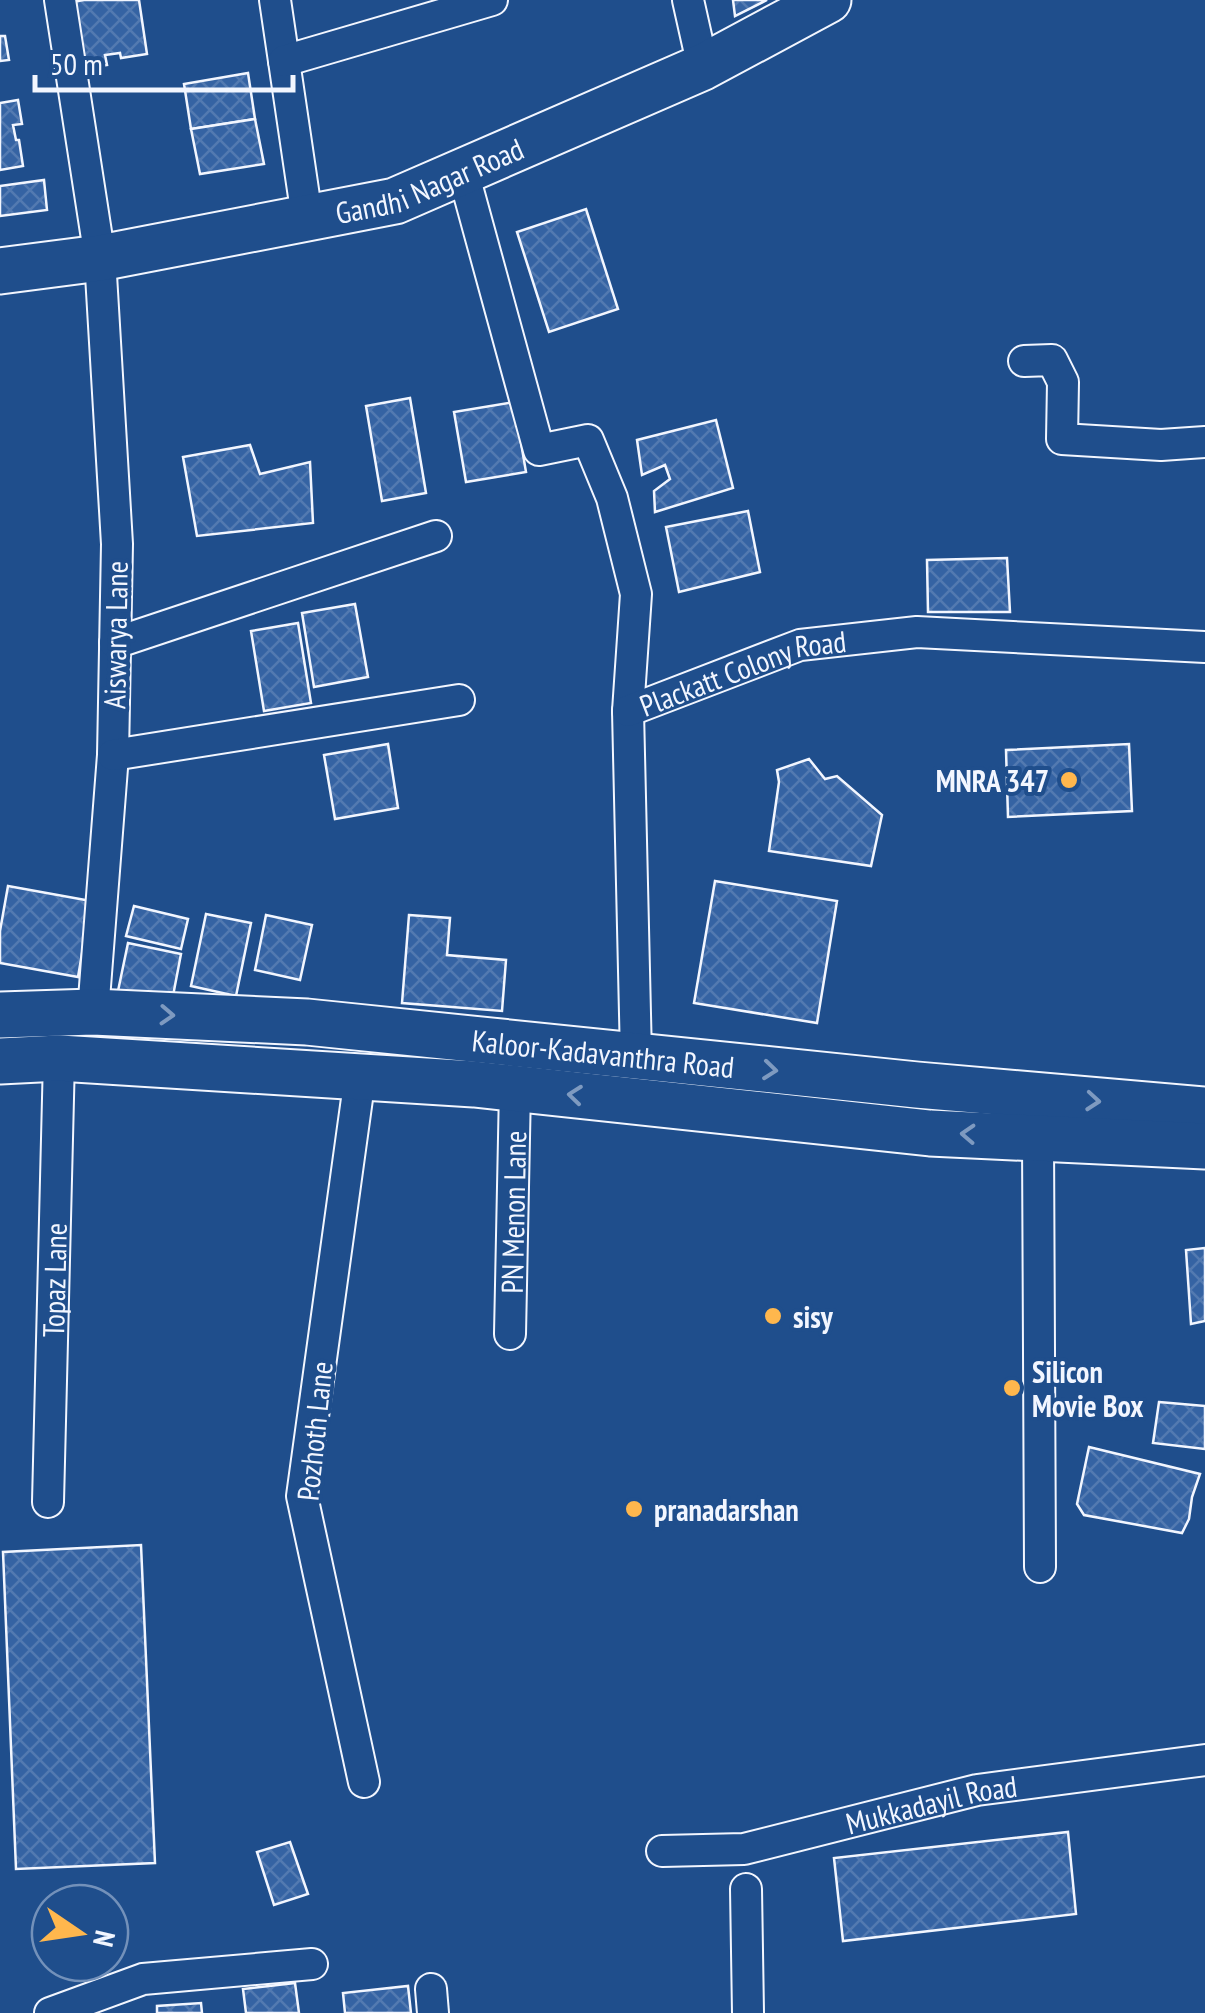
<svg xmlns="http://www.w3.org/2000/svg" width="1205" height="2013" viewBox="0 0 1205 2013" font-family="'PT Sans Narrow',sans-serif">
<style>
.building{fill:url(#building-cross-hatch);stroke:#f2f6ff;stroke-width:2.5}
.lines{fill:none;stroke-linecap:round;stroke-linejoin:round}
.street-casing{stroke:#f2f6ff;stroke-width:34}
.secondary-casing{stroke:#f2f6ff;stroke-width:49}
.street{stroke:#1f4e8c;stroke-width:30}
.secondary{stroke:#1f4e8c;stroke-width:45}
.oneway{stroke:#7e9ac0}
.poi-dot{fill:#ffb74d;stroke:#1f4e8c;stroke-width:4}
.labels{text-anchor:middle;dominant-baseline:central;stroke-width:8;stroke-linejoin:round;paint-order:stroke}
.street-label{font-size:30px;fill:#f2f6ff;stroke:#1f4e8c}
.poi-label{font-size:30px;font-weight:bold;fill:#f2f6ff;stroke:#1f4e8c;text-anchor:start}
</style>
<defs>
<pattern id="building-cross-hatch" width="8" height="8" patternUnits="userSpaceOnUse" patternTransform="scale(2.5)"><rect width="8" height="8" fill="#3563a3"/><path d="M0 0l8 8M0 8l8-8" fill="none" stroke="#537ab1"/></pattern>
</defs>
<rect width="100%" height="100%" fill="#1f4e8c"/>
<g class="building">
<polygon points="84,0 139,0 147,54 121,58 120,53 105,55 107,65 82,69 72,2"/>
<polygon points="733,0 767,0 735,16"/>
<polygon points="0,36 5,36 9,60 0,61"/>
<polygon points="248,73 255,119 191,129 184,84"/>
<polygon points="18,100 22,124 13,125 16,140 19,140 23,166 0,170 0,103"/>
<polygon points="255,119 264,164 200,174 191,129"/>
<polygon points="44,180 47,210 0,216 0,186"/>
<polygon points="586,209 618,309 549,332 517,232"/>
<polygon points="410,398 426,493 382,501 366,406"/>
<polygon points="514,402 526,472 466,482 454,412"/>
<polygon points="716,420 733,488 655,512 654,491 670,479 665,465 642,475 637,440"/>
<polygon points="250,445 260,474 310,462 313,523 197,536 183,457"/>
<polygon points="748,511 760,572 679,592 666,527"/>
<polygon points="1007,558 1010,612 928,612 927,560"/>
<polygon points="355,604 368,677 314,687 302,613"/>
<polygon points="298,623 311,703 264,711 251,631"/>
<polygon points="388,744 398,808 335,819 324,755"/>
<polygon points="1129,744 1132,811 1008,817 1006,750"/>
<polygon points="809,759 825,779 837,776 882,815 871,866 769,851 779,782 777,770"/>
<polygon points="715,881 837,901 817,1023 694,1003"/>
<polygon points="8,886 91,901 78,977 0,963 0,931"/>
<polygon points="134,906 188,919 181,949 126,936"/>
<polygon points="206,914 251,923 236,996 191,986"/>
<polygon points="266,915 312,925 300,980 255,970"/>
<polygon points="409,915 450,918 447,955 506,960 502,1011 402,1003"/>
<polygon points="128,943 181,954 172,1001 118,991"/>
<polygon points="1205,1248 1205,1321 1191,1324 1186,1250"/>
<polygon points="1159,1402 1205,1406 1205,1449 1153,1443"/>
<polygon points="1089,1447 1200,1474 1192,1497 1189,1519 1182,1533 1084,1515 1077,1504"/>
<polygon points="141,1545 155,1863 16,1869 3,1552"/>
<polygon points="1068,1832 1076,1914 843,1941 834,1858"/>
<polygon points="290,1842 308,1894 274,1905 257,1852"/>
<polygon points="295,1983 299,2013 246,2013 243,1989"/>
<polygon points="408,1986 411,2013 345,2013 343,1993"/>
<polygon points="201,2003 202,2013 157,2013 157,2006"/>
</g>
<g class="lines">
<g class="street-casing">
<g id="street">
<polyline points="60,0 100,258 117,544 113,755 93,1012"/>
<polyline points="275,0 307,217"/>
<polyline points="688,0 703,67"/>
<polyline points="284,61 492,0"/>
<polyline points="463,172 539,450 588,440 612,498 636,594 628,711 636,1057"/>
<polyline points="1024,361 1052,360 1063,382 1062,439 1161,445 1205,442"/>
<polyline points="115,643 436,536"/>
<path id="s1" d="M628,711L800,645L917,632L1205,647"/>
<polyline points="113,755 459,700"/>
<polyline points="360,1077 302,1496 364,1782"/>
<polyline points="1038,1138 1040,1567"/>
<path id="s2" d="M510,1334L515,1089"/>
<path id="s3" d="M48,1502L59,1058"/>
<path id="s4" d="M662,1851L744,1849L977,1790L1205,1760"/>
<polyline points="746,1889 748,2013"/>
<polyline points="431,1989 433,2013"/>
<polyline points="50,2013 143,1979 312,1964"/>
</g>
</g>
<g class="secondary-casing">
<g id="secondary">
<path id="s5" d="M0,271L100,258L395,201L703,67L828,0"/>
<path id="s6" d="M0,1015L93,1012L307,1022L917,1085L1205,1110"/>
<polyline points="0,1061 59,1058 474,1084 930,1133 1205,1146"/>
</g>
</g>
<use href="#street" class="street"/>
<use href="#secondary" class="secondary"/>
</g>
<defs><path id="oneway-chevron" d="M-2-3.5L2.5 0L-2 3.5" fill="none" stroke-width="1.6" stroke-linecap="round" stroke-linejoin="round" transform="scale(2.5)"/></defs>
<g class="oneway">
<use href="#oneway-chevron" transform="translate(167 1015) rotate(3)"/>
<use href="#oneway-chevron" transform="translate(770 1070) rotate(6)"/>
<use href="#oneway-chevron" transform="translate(575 1095) rotate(-174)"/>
<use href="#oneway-chevron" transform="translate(1093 1101) rotate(5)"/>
<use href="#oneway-chevron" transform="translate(968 1134) rotate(-177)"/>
</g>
<g class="poi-dot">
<circle cx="1069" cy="780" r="10"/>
<circle cx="773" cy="1316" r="10"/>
<circle cx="1012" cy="1388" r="10"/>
<circle cx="634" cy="1509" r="10"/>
</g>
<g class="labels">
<g class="street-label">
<text stroke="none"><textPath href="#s5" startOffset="440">Gandhi Nagar Road</textPath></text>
<text transform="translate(115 635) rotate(-89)">Aiswarya Lane</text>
<text stroke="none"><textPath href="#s1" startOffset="122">Plackatt Colony Road</textPath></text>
<text stroke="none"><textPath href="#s6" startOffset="605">Kaloor-Kadavanthra Road</textPath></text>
<text stroke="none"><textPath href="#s2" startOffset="122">PN Menon Lane</textPath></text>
<text stroke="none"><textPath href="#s3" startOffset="222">Topaz Lane</textPath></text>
<text transform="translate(314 1431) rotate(-84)">Pozhoth Lane</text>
<text stroke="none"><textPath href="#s4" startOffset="275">Mukkadayil Road</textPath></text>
</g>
<g class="poi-label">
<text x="1049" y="780" text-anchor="end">MNRA 347</text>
<text x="793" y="1316">sisy</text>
<text x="1032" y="1371">Silicon<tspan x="1032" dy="34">Movie Box</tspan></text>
<text x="654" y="1509">pranadarshan</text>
</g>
</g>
<g transform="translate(80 1933) rotate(103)"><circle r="48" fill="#1f4e8c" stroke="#7391ba" stroke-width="2.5"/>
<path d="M0-8L18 38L0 25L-18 38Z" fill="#ffb74d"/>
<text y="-15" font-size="28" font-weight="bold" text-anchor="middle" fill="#f2f6ff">N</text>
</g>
<path d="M35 75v15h258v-15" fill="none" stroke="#f2f6ff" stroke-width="5"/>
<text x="50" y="75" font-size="30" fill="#f2f6ff" stroke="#1f4e8c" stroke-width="8" paint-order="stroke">50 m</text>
</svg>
